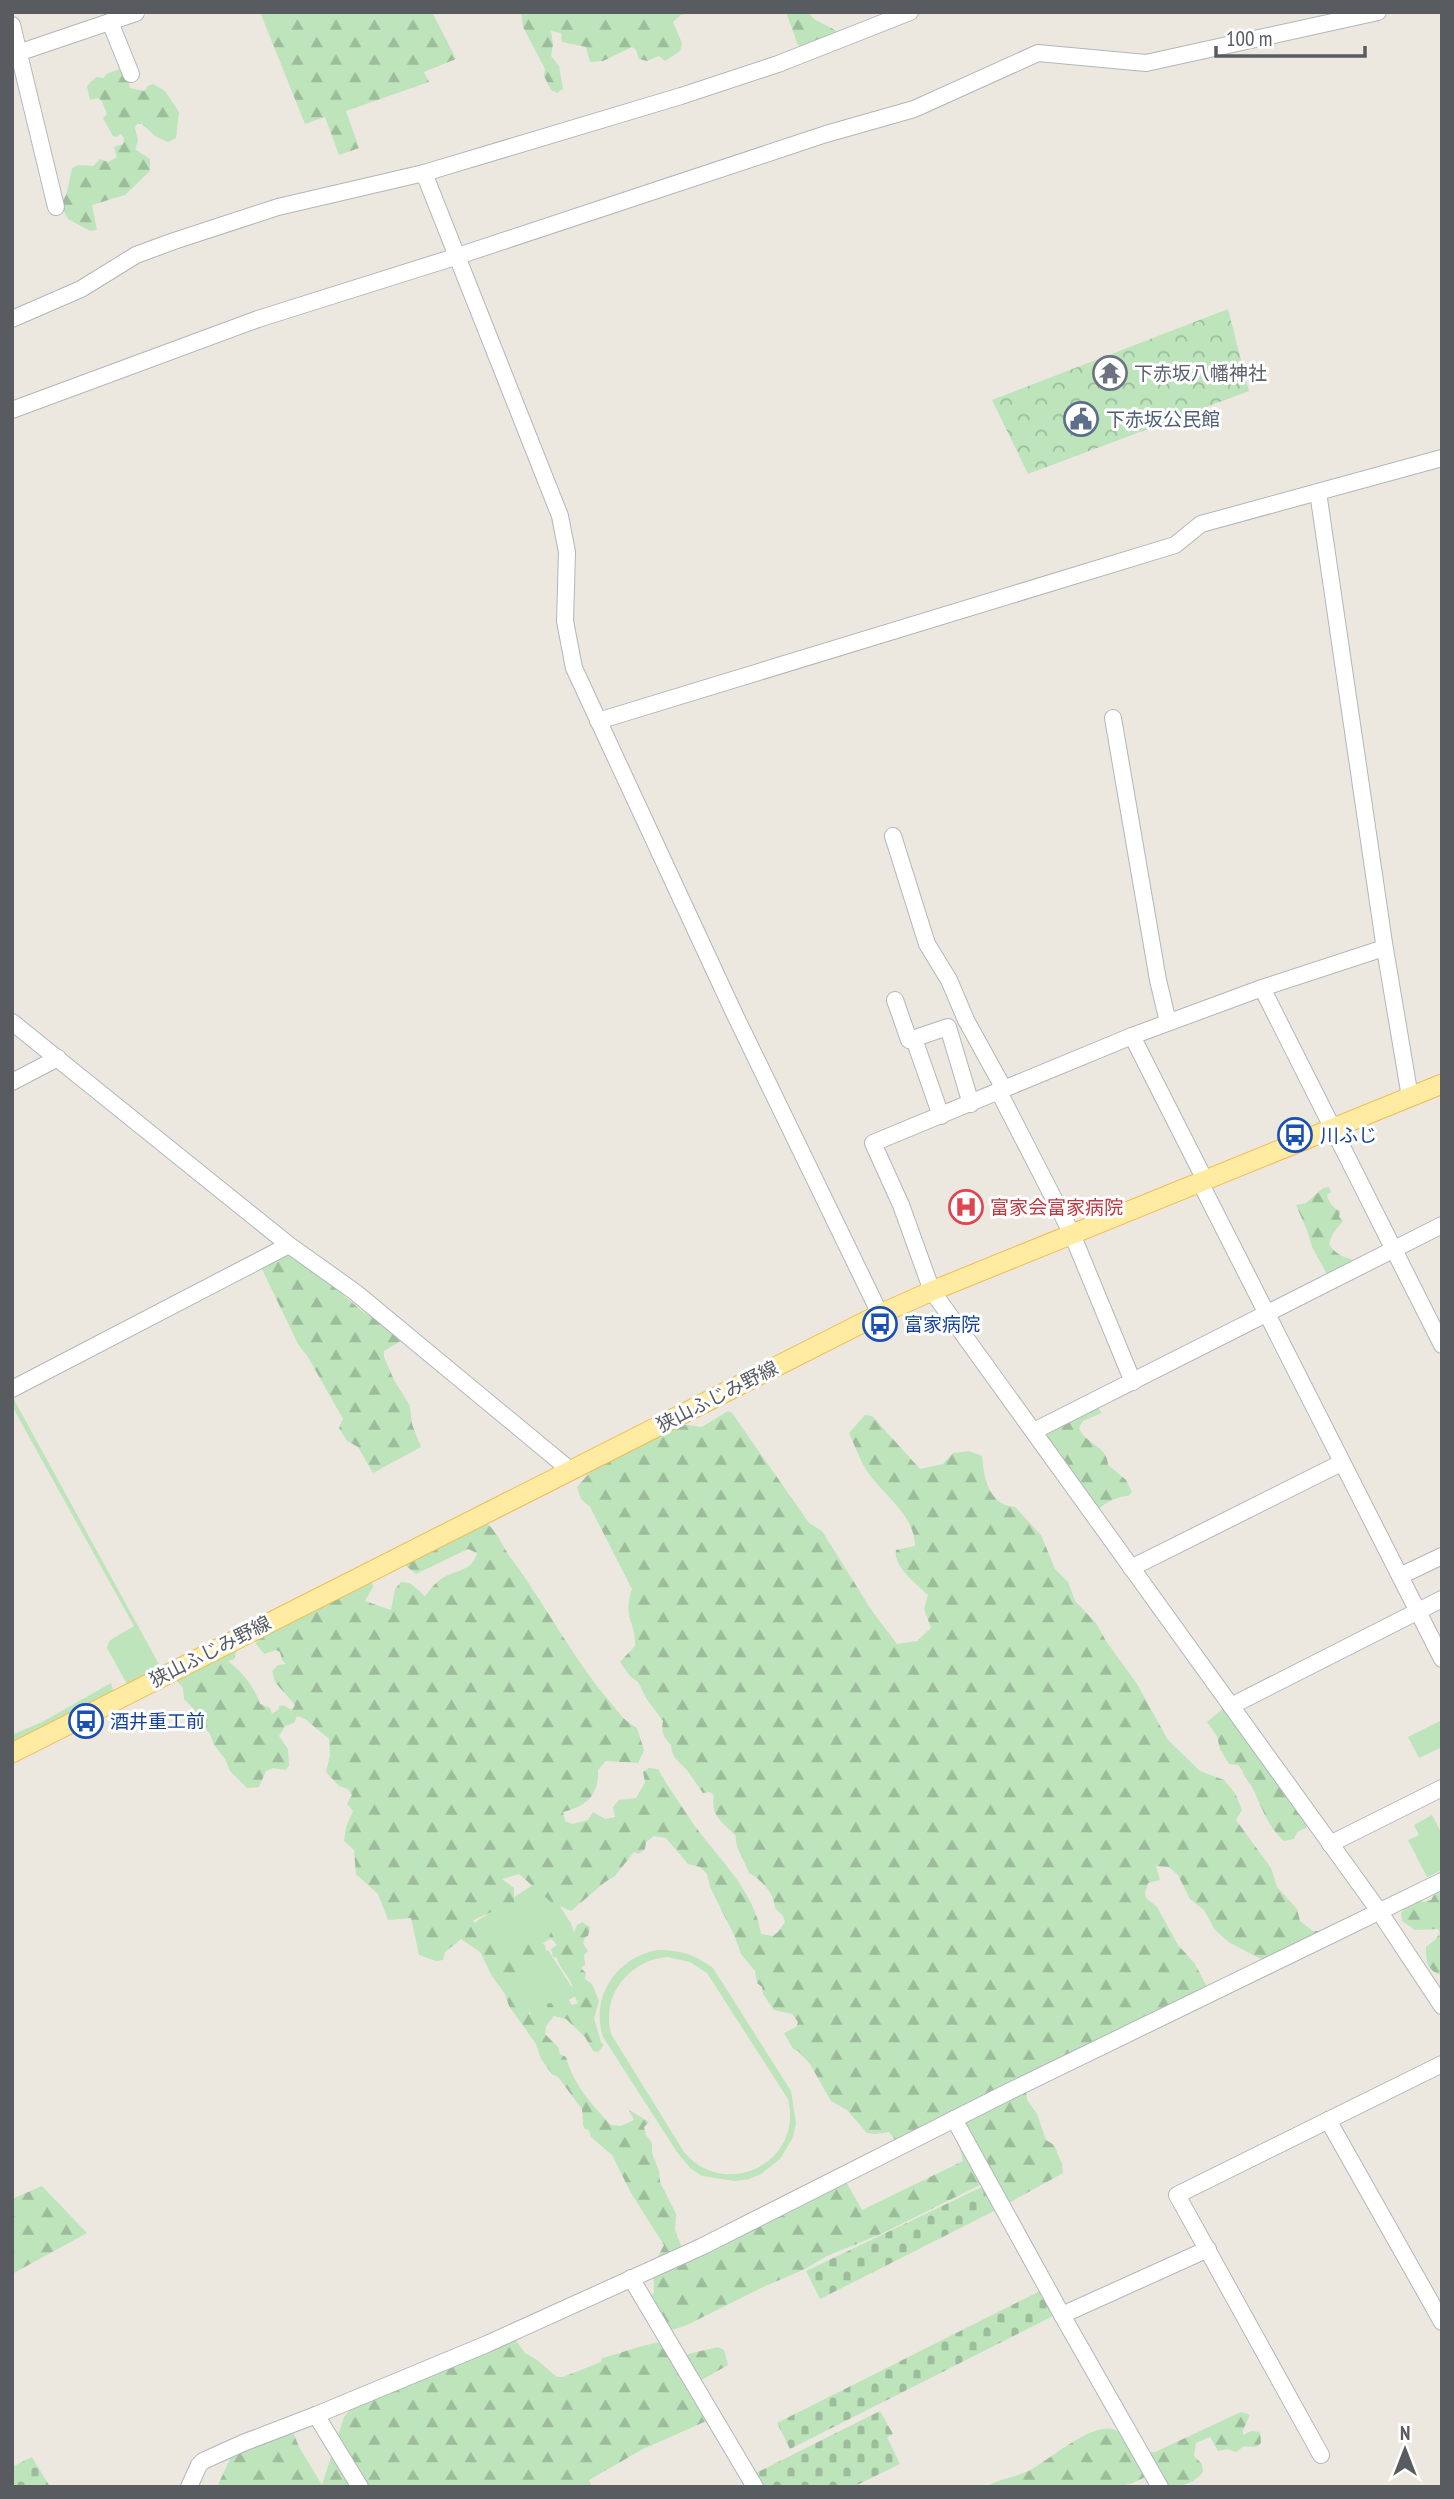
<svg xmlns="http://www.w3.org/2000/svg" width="1454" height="2499" viewBox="0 0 1454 2499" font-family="'PT Sans Narrow','Noto Sans JP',sans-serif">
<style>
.grass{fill:#bde4ba;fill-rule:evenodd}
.forest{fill:url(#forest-firs);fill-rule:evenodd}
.cemetery{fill:url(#cemetery-stones)}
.park{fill:url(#park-crowns)}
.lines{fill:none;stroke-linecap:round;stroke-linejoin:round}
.minor-casing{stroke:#b2b6ba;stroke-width:18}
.major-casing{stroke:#f2bc52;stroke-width:21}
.minor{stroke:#fff;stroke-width:16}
.major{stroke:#ffeba1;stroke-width:19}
.labels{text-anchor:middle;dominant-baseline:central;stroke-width:6;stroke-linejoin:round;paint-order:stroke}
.worship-label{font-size:19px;fill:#5b616d;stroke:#fff;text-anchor:start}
.service-label{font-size:19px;fill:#4e5e75;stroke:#fff;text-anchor:start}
.transit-label{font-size:19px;fill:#164399;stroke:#fff;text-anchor:start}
.health-label{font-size:19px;fill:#be3a42;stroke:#fff;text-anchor:start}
.street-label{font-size:19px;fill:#585c61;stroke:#fff}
</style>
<defs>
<pattern id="forest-firs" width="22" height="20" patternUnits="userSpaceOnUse" patternTransform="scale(1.75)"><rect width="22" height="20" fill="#bde4ba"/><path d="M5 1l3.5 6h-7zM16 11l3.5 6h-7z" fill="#9cbc9b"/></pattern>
<pattern id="cemetery-stones" width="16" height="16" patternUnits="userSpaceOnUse" patternTransform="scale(1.75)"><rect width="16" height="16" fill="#bde4ba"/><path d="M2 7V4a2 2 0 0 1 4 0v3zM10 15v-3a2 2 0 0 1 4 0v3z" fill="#9cbc9b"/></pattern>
<pattern id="park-crowns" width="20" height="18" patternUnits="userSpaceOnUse" patternTransform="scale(1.75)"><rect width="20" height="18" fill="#bde4ba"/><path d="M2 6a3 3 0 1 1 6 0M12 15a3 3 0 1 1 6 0" fill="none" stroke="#9cbc9b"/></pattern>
</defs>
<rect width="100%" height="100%" fill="#ece8df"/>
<g class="grass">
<polygon points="12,1396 161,1668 127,1684 107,1648 109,1641 134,1626 12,1406"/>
<polygon points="111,1683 114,1693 12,1748 12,1735 44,1721"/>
<polygon points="1442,1720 1442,1747 1419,1758 1408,1737"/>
<polygon points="1432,1815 1442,1834 1442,1870 1427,1877 1408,1840 1419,1835 1414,1825"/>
<polygon points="542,1879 572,1925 504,1968 474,1923"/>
<polygon points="548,1950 577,1995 536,2021 507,1976"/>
<path d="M657,1950C677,1949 697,1955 713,1968L791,2091L796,2124L792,2139L780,2159L761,2174L749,2179L735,2181L702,2176L690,2168L677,2152L603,2037C590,1997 616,1958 657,1950ZM668,1957L690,1962L707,1973L788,2099C804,2163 725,2201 684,2152L611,2034C601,1995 629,1960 668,1957Z"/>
</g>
<g class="forest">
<polygon points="260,12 432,12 456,59 424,72 429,82 346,111 359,148 339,155 325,117 305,124"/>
<polygon points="521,12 697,12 681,15 673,22 682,43 680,51 665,61 659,56 647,61 639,59 636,50 632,47 603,61 590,62 586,47 562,42 561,33 551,31 553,44 551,56 559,66 563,89 557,93 551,90 544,76 545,69 523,27"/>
<path d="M786,12H808C817,26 833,24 840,36L808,48L798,45Z"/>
<path d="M123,68L126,71L130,88L144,91L148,86L153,84L165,91L179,112L176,138L168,142L155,136L142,124H137L135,128L138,141L135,149L150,159V171L125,195L92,205L97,230L90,231L68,219L61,205C63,200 67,194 68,188C73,168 67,163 93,166L100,159L108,162L117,157L114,147L123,144L124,138L121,134L116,137L113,136L103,118L107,114L102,101L98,98L90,100L87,86L96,77L104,78L106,74Z"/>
<path d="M1329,1187L1331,1192L1327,1195C1328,1202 1334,1209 1340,1211L1339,1217L1343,1221L1333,1233L1329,1244C1334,1253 1345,1259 1356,1260L1328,1276L1312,1247L1307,1230L1296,1205L1306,1203L1323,1188Z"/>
<polygon points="289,1249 362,1311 396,1333 401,1341 384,1351 384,1357 394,1380 410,1406 412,1424 421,1447 373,1473 358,1447 347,1441 339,1428 343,1419 308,1357 298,1344 261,1267"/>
<path d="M1096,1405L1102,1413L1083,1421L1079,1428C1085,1444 1108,1446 1108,1465L1126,1480L1132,1492L1128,1496C1118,1496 1104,1503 1097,1511L1043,1436L1049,1428Z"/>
<path d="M728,1411L732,1413L809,1523L822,1531L872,1611L897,1644L917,1641L931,1628L924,1609L928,1595C917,1584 893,1567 896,1550L915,1546C915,1514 881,1494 865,1468C859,1457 854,1444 849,1433L865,1415L872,1416L920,1469L943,1464L953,1453L969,1451L982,1456C984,1477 988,1505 1015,1507L1041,1535L1055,1569L1068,1582L1075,1601L1096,1623L1106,1641L1137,1684L1168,1740L1200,1771L1224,1780L1235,1793L1242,1810L1236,1820L1271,1868L1277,1887L1297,1909L1300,1921L1313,1931H1318L1322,1936L1267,1962L1230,1943L1215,1930L1204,1910L1190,1899L1178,1875L1169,1867L1156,1866L1160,1880L1148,1883L1145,1893L1146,1898L1157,1907L1178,1945L1195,1964L1208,1989L1026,2091L1027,2100L1037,2114L1046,2140L1054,2145L1062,2164L1063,2173L1007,2204L980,2185L881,2234L827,2256L805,2269L761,2288L687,2325L669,2331L649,2298L654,2293L653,2266L664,2245L631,2193L612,2155L591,2137L589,2130L585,2129L583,2125L582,2109L558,2077L552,2074L541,2059L536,2044L509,2006L505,1994L492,1976L480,1952L461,1939L445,1952L443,1960L436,1961L419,1955L411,1918L388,1920L378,1894L356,1874L354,1850L344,1841L346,1827L353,1811L347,1804L352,1795L348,1789L339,1786L326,1772L330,1755L329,1739L305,1719L297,1716L294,1723L285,1726L279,1736L288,1749L289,1766L285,1770L273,1768L266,1771L259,1787L247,1788L230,1771L225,1759L214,1745L210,1734L199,1721L194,1709L184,1699L183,1688L176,1680L239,1640L234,1659L228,1661C243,1673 254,1686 260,1704L270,1708L272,1714L279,1709V1706L283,1705L292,1710L295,1705L275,1682L272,1671L278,1665L286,1664L282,1660L280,1652L276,1650L264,1654L256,1644L258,1637L370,1577L373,1587L365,1601L391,1610L395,1589L401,1582L410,1583L425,1596C430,1590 435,1583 441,1579C456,1569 472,1572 477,1553L468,1549L416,1574L405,1565L485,1522C498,1531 503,1549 513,1561C547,1607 573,1659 611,1703C621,1715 622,1719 637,1728L644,1750L638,1763L606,1761L598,1770C599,1795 587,1806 563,1812L565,1821L572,1824L588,1820L593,1812L605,1819L615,1817L613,1807L619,1800L636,1798L645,1782L643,1772L649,1768L658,1769C668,1787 679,1802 690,1819C715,1856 754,1888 761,1934L773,1936L778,1932L785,1922L783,1916L775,1908C774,1893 762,1880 749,1873C745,1861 734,1847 736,1836C723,1822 710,1817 714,1795L709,1792L703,1793C700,1789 688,1771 686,1769C678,1761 671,1756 671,1745C663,1737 661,1731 663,1721L646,1698L638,1682L630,1676L620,1662L635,1646C636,1620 622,1620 632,1589L590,1507L581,1499L577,1487L599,1462L679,1424L702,1427ZM654,1836L666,1838L688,1864L700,1867L707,1874L710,1887L735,1937L741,1954L755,1971L757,1983L762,1987L763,1994L774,2010L792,2014L798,2022L796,2027L784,2033L793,2049L798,2051L810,2064L831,2101L847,2110L867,2133L875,2134L889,2132L898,2144L965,2120L958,2140L963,2161L862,2210L846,2182L682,2248L675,2230L676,2214L660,2182L659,2171L652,2153V2143L646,2135L644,2127L649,2122L629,2110L634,2120L621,2126L611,2125C592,2105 573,2084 566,2057L560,2054L558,2047L545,2034L546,2026L554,2016L566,2019L585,2037L593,2051L598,2052L604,2045L601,2042L594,2018L599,2001L592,1984L585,1979L586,1973L581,1968L585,1964L584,1955L588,1951L583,1943L585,1937L588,1936L590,1927L582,1922L577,1925L574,1932L572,1926L567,1923L554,1927L549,1936L557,1945L551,1949L553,1957L557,1958C560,1969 569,1976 572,1985C574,1992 574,1996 578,2003L572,2005L568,1999L547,2004L548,2013L541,2016L529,2014L530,2006L515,1987L517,1982L514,1974L521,1967L539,1961L546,1951L545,1945L536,1938L511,1958L505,1967L480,1928L473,1921C481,1915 503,1908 514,1904V1888L502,1879L519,1874L552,1903L571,1911L605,1882L615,1876L634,1852L638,1854L645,1849L646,1842Z"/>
<path d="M1224,1708L1308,1818L1306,1828L1297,1832L1294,1839L1284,1841C1268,1827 1262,1808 1253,1789C1249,1782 1244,1777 1242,1770L1238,1765L1229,1764L1220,1749L1217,1736L1207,1722Z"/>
<path d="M1442,1891V1975C1426,1971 1426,1960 1426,1947L1435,1940L1440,1933L1438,1929L1415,1930L1402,1921L1401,1913L1406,1907L1418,1900L1424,1902L1431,1900L1434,1895Z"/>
<polygon points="42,2186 87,2233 12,2274 12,2199"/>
<path d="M515,2339L525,2353L537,2360L557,2377H563L601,2362L602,2358C623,2353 640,2345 662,2342L684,2355L718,2347L724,2350L728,2365L698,2382L711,2419L643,2449L589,2480L592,2487H217L231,2457L293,2432L299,2447L322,2485L344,2417L356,2403Z"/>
<path d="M1241,2412L1250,2415L1243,2430V2435L1251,2431L1260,2432L1261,2443L1256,2447L1244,2446L1236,2452L1228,2449L1218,2451L1210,2437L1196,2443L1194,2456L1202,2464L1203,2472C1193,2485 1178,2487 1163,2487L1151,2474L1133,2483L1117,2487H986C1000,2478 1018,2477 1032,2469C1052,2458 1087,2426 1111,2429C1122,2430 1128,2444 1133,2453L1155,2452Z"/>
</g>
<g class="cemetery">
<polygon points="986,2185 1000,2208 820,2299 806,2271"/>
<polygon points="1042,2290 1055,2315 790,2449 777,2423"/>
<polygon points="880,2411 893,2434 887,2437 900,2464 853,2487 759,2487 752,2475"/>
<polygon points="32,2457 50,2487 12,2487 12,2467"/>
</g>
<polygon class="park" points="1228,309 1249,391 1028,474 992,400"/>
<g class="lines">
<g class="minor-casing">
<g id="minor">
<polyline points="110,22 131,74"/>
<polyline points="12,25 56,207"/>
<polyline points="12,55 136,13"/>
<polyline points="424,173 560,516 567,552 565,621 574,668 735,1015 880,1314"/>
<polyline points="12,319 81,289 136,255 174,241 278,207 424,173 681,96 778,64 910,12"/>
<polyline points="12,410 258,319 458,256 826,134 914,109 1038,53 1146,63 1378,12"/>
<polyline points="1318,492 1384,943 1410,1097"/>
<polyline points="1113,718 1158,980 1168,1022"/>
<polyline points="598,721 1175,545 1201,524 1442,458"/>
<polyline points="893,836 927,944 949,980 966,1020 1004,1089"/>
<polyline points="1262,988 1384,948"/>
<polyline points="895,1000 909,1040 948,1027 971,1104"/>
<polyline points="12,1022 289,1245 355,1292 570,1470"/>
<polyline points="1132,1036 1205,1180"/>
<polyline points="914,1039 941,1116"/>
<polyline points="12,1082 58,1058"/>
<polyline points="999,1092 1072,1234 1133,1382"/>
<polyline points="1200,1182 1442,1659"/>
<polyline points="1442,1345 1262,988 1132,1036 873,1143 901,1205 932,1291 1379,1911 1442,2006"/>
<polyline points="12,1389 289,1245"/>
<polyline points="1034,1431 1442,1225"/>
<polyline points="1131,1568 1341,1463"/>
<polyline points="1400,1576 1442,1556"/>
<polyline points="1231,1706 1442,1599"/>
<polyline points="1330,1844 1442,1788"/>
<polyline points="954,2119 1062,2315 1160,2487"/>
<polyline points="1328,2120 1442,2322"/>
<polyline points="631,2278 755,2487"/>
<polyline points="1062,2315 1208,2249"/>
<polyline points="316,2415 360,2487"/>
<polyline points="1321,2455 1177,2195 1442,2064"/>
<polyline points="189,2487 199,2465 203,2461 243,2443 316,2415 487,2344 701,2247 1008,2092 1442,1881"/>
</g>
</g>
<g class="major-casing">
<polyline id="major" points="12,1753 880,1314 932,1291 1442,1084"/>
</g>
<use href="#minor" class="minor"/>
<use href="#major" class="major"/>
</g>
<defs>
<g id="temple-ring" transform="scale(1.75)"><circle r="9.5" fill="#fff" stroke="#6b7280" stroke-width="1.5"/><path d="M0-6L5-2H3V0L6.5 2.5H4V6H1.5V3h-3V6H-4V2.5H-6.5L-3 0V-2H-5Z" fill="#6b7280"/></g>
<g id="civic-ring" transform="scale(1.75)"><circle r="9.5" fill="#fff" stroke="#5c6f8a" stroke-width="1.5"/><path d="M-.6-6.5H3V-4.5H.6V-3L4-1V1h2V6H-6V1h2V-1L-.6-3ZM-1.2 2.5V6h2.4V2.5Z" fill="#5c6f8a"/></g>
<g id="bus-ring" transform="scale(1.75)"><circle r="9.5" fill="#fff" stroke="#1a4fb4" stroke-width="1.5"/><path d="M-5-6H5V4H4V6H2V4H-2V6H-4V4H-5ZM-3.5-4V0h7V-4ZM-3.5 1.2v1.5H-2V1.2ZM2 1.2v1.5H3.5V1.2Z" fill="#1a4fb4"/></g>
<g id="hospital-ring" transform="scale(1.75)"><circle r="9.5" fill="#fff" stroke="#e0444e" stroke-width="1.5"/><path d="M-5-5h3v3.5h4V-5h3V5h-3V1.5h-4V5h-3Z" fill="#e0444e"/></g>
</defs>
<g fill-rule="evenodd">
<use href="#temple-ring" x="1110" y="373"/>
<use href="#civic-ring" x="1081" y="419"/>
<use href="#bus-ring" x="1295" y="1135"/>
<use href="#hospital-ring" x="966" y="1207"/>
<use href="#bus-ring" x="880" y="1324"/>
<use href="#bus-ring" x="86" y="1721"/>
</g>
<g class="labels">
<g class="worship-label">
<text x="1134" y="373">下赤坂八幡神社</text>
</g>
<g class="service-label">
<text x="1106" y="419">下赤坂公民館</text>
</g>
<g class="transit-label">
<text x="1320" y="1135">川ふじ</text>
<text x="904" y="1324">富家病院</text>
<text x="110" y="1721">酒井重工前</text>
</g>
<g class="health-label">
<text x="990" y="1207">富家会富家病院</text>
</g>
<g class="street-label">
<text transform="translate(717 1396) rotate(-27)">狭山ふじみ野線</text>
<text transform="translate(210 1651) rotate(-27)">狭山ふじみ野線</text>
</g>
</g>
<rect width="1454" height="2499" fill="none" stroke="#585c61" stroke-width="28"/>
<g transform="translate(1405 2450)" stroke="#ffffff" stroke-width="5" paint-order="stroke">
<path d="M0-5L12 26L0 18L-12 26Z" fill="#585c61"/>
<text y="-10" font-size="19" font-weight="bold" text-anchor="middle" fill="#585c61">N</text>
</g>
<path d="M1216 46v10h149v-10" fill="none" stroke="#585c61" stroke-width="3.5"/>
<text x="1226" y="46" font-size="21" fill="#585c61" stroke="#ffffff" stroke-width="5" paint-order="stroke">100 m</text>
</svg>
